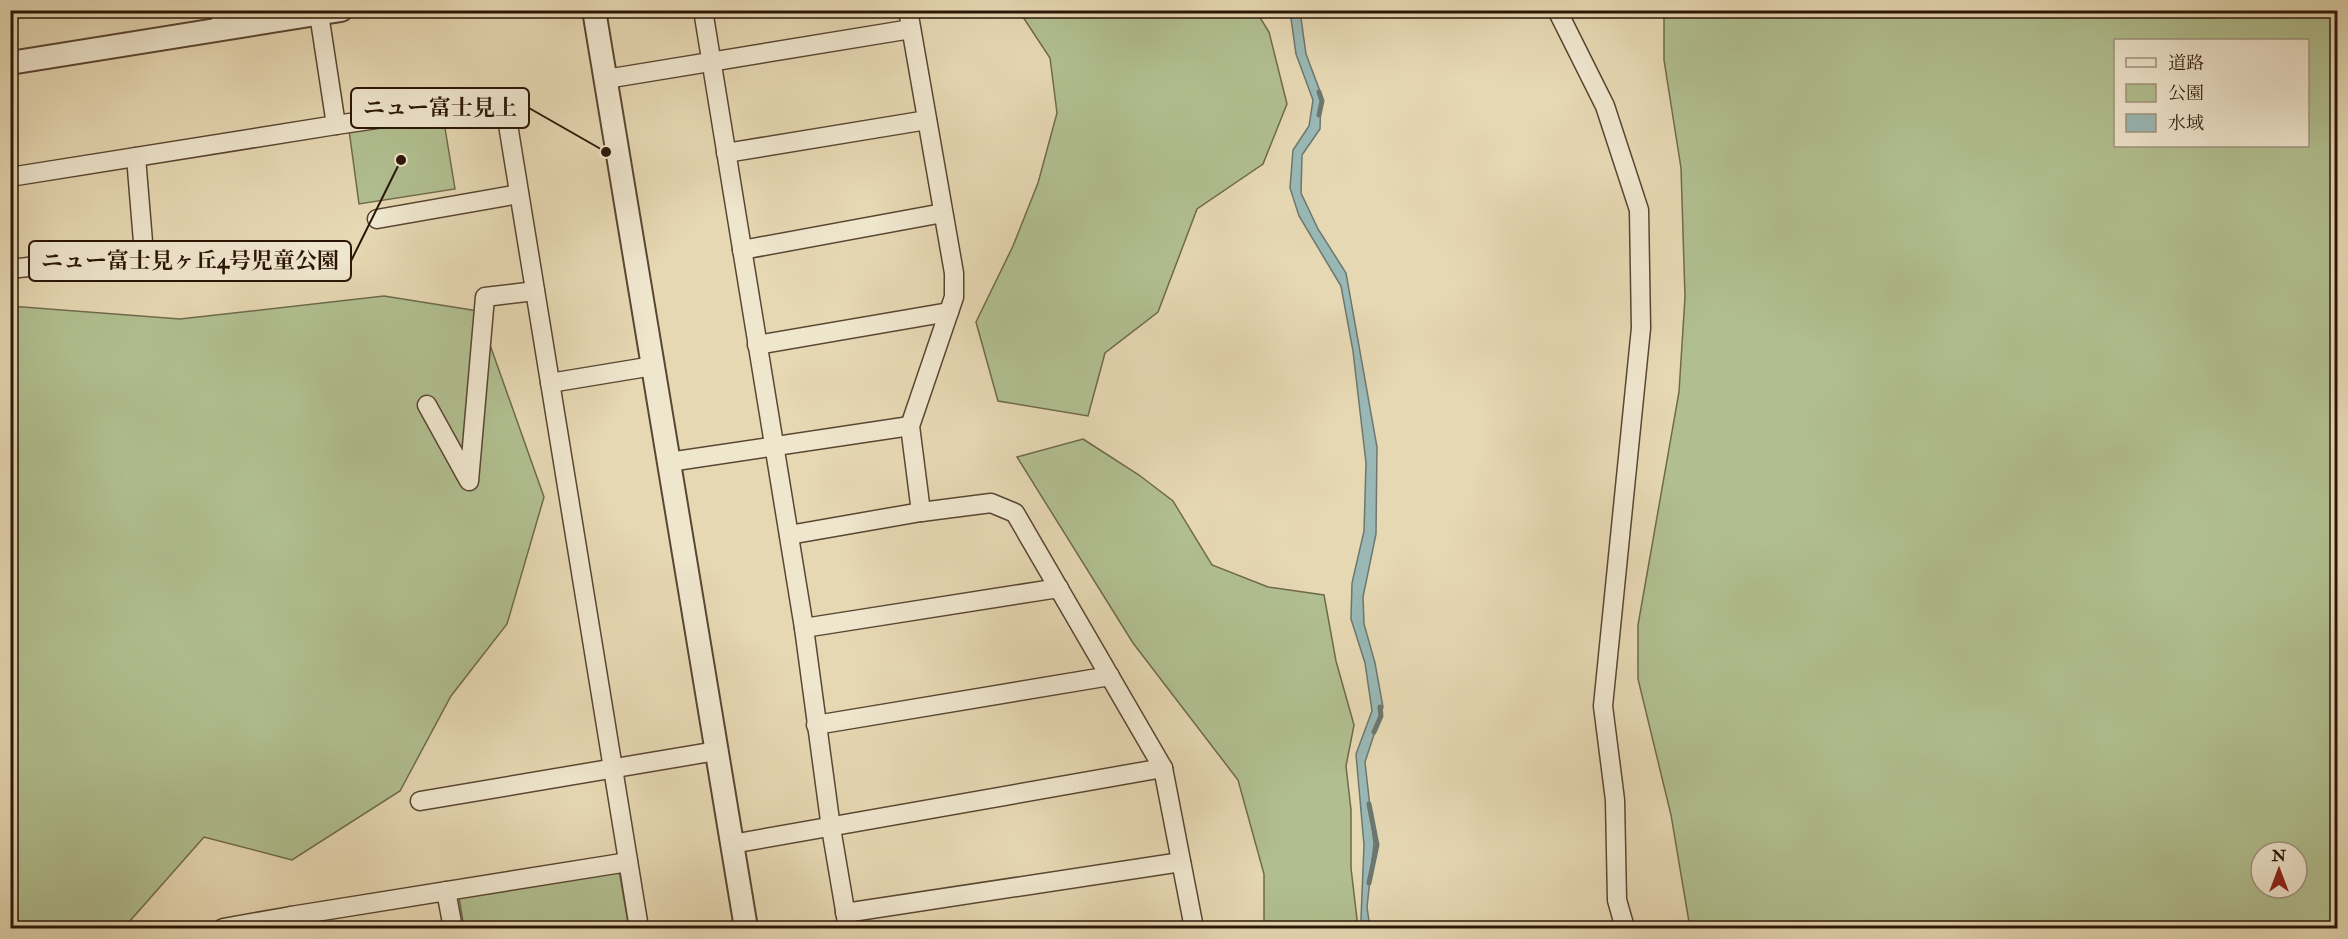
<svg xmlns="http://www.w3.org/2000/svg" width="2348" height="939" viewBox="0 0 2348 939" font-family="'IM FELL Double Pica','Noto Serif JP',serif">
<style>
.green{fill:#b1bf90;stroke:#6e6a4c;stroke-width:1.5;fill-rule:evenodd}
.water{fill:#99b8b5;stroke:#6d776f;stroke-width:1.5}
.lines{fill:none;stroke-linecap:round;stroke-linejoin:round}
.stream{stroke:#6d776f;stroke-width:5}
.minor-casing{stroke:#5a4632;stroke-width:21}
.tertiary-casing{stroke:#5a4632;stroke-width:26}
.minor{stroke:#efe6ce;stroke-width:18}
.tertiary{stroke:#efe6ce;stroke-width:22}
.leader{fill:none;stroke:#2c1607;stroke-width:2}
.callout-dot{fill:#2c1607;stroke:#efe6ce;stroke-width:2}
.callout{fill:#efe6ce;stroke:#2c1607;stroke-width:2}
.callout-label{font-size:22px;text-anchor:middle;font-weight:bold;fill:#2c1607}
</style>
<rect width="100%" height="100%" fill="#e6d8b3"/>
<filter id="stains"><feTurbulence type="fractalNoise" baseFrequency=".00333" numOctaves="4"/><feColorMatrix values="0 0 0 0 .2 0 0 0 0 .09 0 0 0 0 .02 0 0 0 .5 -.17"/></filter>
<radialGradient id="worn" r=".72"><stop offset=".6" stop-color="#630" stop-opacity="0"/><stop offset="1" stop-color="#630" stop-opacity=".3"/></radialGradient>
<g class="green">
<polygon points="1019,11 1256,11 1269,32 1287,104 1263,164 1197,209 1158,312 1105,353 1088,416 998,401 976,322 1013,246 1038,183 1057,113 1050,58"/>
<path d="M1664,11H2337V928H1690L1671,815L1638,679V625L1679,392L1685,297L1681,168L1664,60ZM2308,40V146H2116V40ZM2261,852H2297V888H2261Z"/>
<polygon points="443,116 455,189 359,204 349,130"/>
<polygon points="384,296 478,311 544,497 507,624 451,696 400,791 292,860 204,837 129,922 130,928 11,928 10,306 180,319"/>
<polygon points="1083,439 1139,475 1173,501 1212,565 1268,587 1324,595 1336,661 1354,725 1346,766 1351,810 1351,868 1358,928 1264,928 1264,874 1238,780 1133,643 1017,457"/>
<polygon points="619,870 629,928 464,928 459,897"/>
</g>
<polygon class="water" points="1290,11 1300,11 1306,54 1321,94 1320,129 1302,155 1301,193 1318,229 1346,273 1377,447 1376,534 1363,597 1364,624 1375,663 1383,707 1365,762 1374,843 1367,907 1370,928 1363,928 1361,919 1364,845 1356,754 1372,711 1365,663 1351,619 1352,583 1364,531 1366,463 1353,351 1341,286 1299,216 1290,188 1293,150 1309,126 1313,100 1296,54"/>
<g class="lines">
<g class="stream">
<polyline points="1319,92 1322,101 1319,115"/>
<polyline points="1374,732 1381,716 1380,707"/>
<polyline points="1369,883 1377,845 1369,804"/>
</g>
<g class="minor-casing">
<g id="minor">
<polyline points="220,10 222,29"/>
<polyline points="703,10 804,628 831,828 848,928"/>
<polyline points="908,10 954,273 954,297 910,426 921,512"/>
<polyline points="1557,10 1605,106 1639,210 1641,328 1603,706 1615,800 1617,900 1625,928"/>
<polyline points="319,14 336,125"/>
<polyline points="606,79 911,29"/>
<polyline points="726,153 927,120"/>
<polyline points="10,177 336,125 504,100 639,928"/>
<polyline points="377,219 519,194"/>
<polyline points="742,250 943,213"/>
<polyline points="10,269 144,254 136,157"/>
<polyline points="757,345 949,312"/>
<polyline points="550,383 653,366"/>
<polyline points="427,405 469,481 485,297 535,291"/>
<polyline points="669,462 910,426"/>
<polyline points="789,535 921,512 991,503 1015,513 1163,768 1194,928"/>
<polyline points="804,628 1059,588"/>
<polyline points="816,725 1110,676"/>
<polyline points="420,801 716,751"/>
<polyline points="732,844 1163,768"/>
<polyline points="446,891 453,928"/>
<polyline points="845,913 1181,862"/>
<polyline points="223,928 291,916"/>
<polyline points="294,928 291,916 628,862"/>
</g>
</g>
<g class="tertiary-casing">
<g id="tertiary">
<polyline points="594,10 746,928"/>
<polyline points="10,63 341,10"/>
</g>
</g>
<use href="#minor" class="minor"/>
<use href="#tertiary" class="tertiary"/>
</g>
<path class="leader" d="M606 152L529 108M401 160L351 261"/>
<g class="callout-dot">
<circle cx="606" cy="152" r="6"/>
<circle cx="401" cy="160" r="6"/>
</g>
<g class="callout">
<rect x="351" y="88" width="178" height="40" rx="6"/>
<rect x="29" y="241" width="322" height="40" rx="6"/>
</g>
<g class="callout-label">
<text x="440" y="115">ニュー富士見上</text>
<text x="190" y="268">ニュー富士見ヶ丘4号児童公園</text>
</g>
<rect width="2348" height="939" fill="none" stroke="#e6d8b3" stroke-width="36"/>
<rect x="12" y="12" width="2324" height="915" fill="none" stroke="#2c1607" stroke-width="3"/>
<rect x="18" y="18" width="2312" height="903" fill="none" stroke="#2c1607" stroke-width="1.5"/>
<rect x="2114" y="39" width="195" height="108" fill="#efe6ce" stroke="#a1937e" stroke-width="1.5"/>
<rect x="2126" y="58" width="30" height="9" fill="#efe6ce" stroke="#a1937e" stroke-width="1.5"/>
<text x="2168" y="69" font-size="18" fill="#2c1607">道路</text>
<rect x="2126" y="84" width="30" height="18" fill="#b1bf90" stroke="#a1937e" stroke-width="1.5"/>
<text x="2168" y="99" font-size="18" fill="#2c1607">公園</text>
<rect x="2126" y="114" width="30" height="18" fill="#99b8b5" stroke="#a1937e" stroke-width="1.5"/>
<text x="2168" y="129" font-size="18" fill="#2c1607">水域</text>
<g transform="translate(2279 870)"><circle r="28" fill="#efe6ce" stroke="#a1937e" stroke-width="1.5"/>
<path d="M0-4.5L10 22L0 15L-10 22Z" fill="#8f2418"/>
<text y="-9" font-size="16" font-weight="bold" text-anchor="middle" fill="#2c1607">N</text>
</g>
<rect width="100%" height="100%" filter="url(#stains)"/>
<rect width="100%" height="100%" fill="url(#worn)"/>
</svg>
